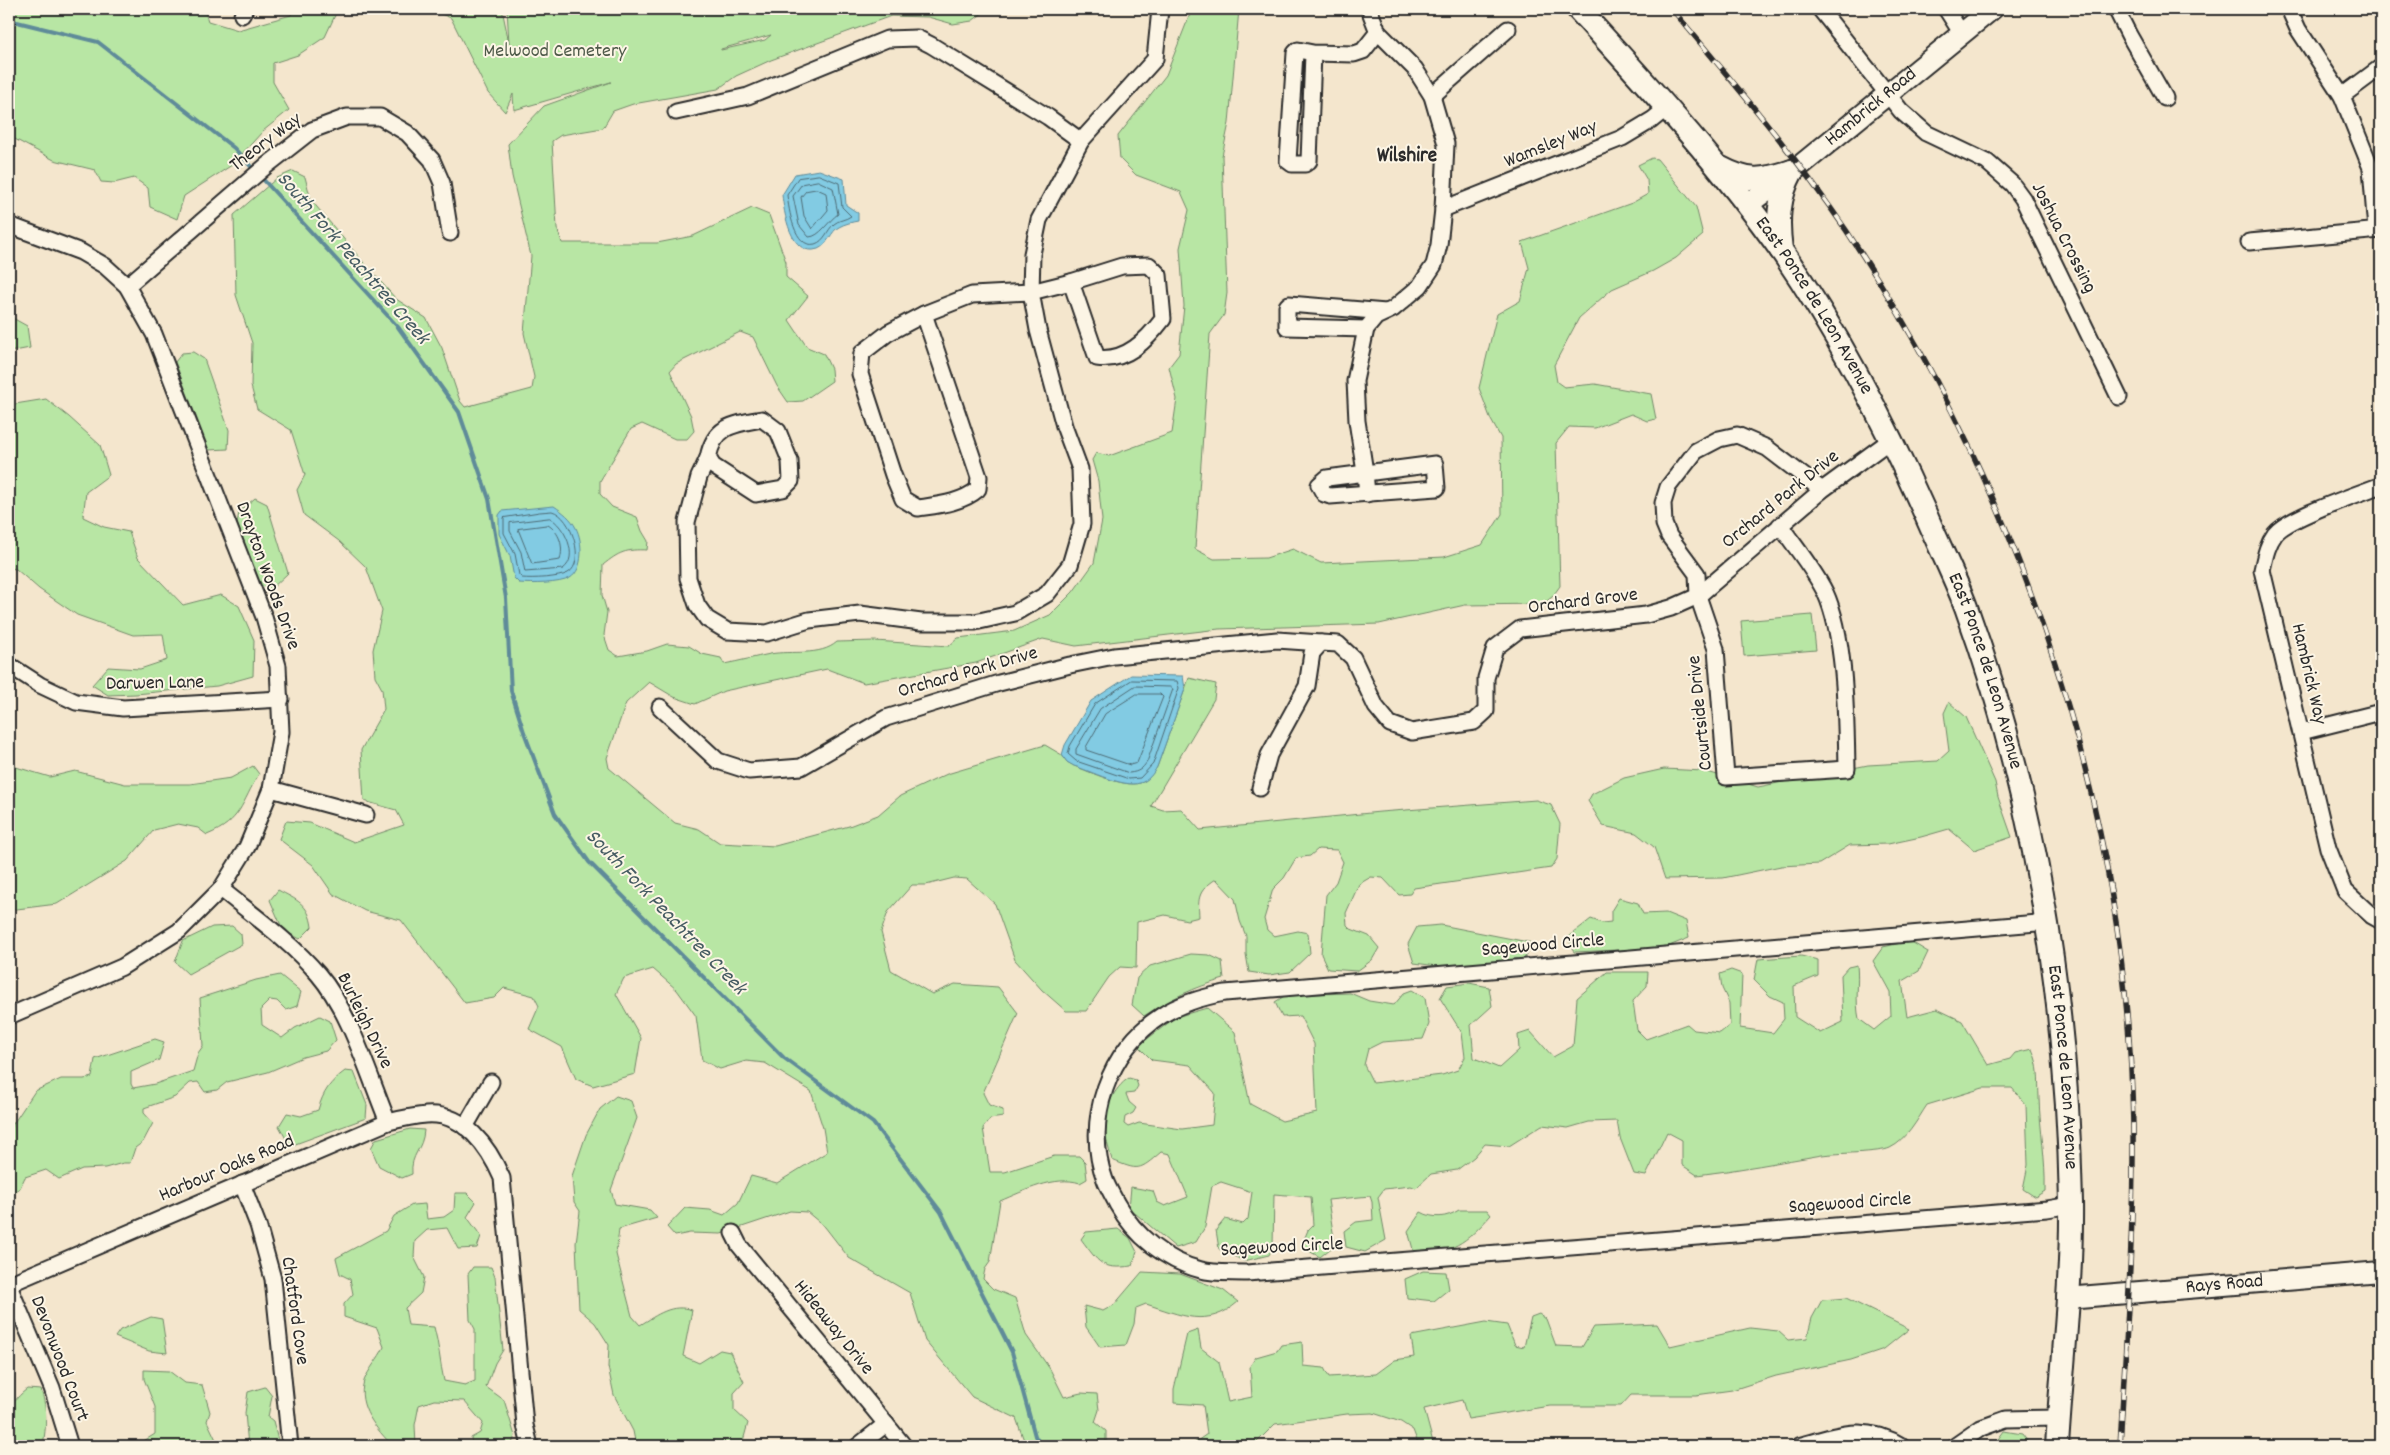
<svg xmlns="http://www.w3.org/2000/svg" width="2390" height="1455" viewBox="0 0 2390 1455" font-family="Dekko,sans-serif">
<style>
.green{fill:#b8e6a4;stroke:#728868;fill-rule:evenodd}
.water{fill:#82cbe3;stroke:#5f8b99}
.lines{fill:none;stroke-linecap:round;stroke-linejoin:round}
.shore{stroke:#4e6b75;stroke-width:1}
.stream{stroke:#5f8b99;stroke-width:4}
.minor-casing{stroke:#2b2b2b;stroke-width:19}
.tertiary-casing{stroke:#2b2b2b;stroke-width:24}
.secondary-casing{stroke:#2b2b2b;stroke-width:26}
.minor{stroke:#fcf5e5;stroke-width:15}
.tertiary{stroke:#fcf5e5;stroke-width:20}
.secondary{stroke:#fcf5e5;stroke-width:22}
.rail-casing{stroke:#2b2b2b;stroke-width:5.5}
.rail{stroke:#fcf5e5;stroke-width:4;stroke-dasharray:11;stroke-linecap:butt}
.labels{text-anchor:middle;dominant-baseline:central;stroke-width:4;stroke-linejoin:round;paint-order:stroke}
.park-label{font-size:20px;fill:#4e5a49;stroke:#fcf5e5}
.street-label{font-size:20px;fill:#2b2b2b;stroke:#fcf5e5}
.neighbourhood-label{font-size:21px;font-weight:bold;fill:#2b2b2b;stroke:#fcf5e5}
.water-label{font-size:21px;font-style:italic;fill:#455b62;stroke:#fcf5e5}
</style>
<rect width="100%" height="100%" fill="#f4e6cd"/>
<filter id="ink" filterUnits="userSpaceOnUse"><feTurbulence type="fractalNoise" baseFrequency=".02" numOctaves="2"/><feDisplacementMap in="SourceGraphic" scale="10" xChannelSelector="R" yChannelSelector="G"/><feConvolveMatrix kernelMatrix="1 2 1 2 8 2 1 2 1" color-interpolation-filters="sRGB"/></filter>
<g filter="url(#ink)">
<g class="green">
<polygon points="9,9 204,9 208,21 238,30 291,15 294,9 342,9 337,11 325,37 298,55 273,63 273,82 289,110 263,131 232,165 184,196 177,219 150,207 148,188 134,178 114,183 101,182 95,170 54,160 9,136"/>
<path d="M420,9H502L509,43L507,9H988L972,21L953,24L928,17L891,16L771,60L736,76L718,89L633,104L613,111L603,128L561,135L552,141L557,228L562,243H657L693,236L752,208L769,215L786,262V277L808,296L789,320L807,347L824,354L831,369L832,381L803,401L788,402L777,386L753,337L740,332L676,364L670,371L691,416L694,431L687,439H675L642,424L631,429L600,481V494L612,507L637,517L642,531L648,541L647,550C626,549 619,552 603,565L602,595L607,612L604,635L609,650L618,656L647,651L667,644L689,646L702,654L721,658L724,664C740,661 755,657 770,654C791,650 820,657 837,642L875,641L949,646L958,638L1014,631L1050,615L1073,592L1094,563L1102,520L1098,481L1092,460L1096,453L1109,456L1172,433L1177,399L1169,367L1179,354L1184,306L1180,248L1189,210L1181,192L1136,175L1120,159L1118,136L1166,75L1192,9H1239L1229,123L1222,156L1227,293L1224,315L1210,334L1195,549L1214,559L1266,558L1293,549L1321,563L1444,557L1482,545L1502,514L1501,438L1491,420L1479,388L1497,314L1520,301L1529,268L1522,242L1632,203L1648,194L1647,180L1638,165L1652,158L1657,159L1696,207L1703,235L1676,258L1653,271L1612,289L1579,318L1554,365L1557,382L1564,387L1595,384L1651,394L1656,419L1647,421L1631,414L1595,428L1569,427L1556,443L1560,586L1552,597L1543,604L1465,605L1379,624L1219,629L1076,646L1043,639L976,663L864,683L827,669L724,691L695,704L674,697L649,682L626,703L607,758L609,768L675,823L699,829L720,843L775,846L849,826L878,815L900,796L947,774L1045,745L1062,755L1067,762L1074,766C1091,772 1123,788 1140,783C1148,781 1152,774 1157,767L1189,678L1216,684L1214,699L1151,806L1163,810L1181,809L1200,830L1380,812L1536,800L1551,805L1560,824L1557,859L1551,868L1414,888L1410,894L1399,895L1383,878L1371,877L1359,884L1346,913L1347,925L1351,929L1369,936L1379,948L1372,960L1357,971L1328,969L1321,954L1326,895L1336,882L1343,862L1337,850L1318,849L1310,856L1296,858L1284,878L1273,889L1264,919L1267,930L1274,936L1298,931L1308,933L1310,953L1290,972L1269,975L1249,972L1246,954V936L1240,921L1235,899L1216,879C1198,891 1198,897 1199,917L1187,920L1165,915L1137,922L1136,968L1120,967L1109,977L1086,1011H1066L1042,990L1015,960L995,904L967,879L954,878L926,885H912L888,912L881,932L891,970L932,994L955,984L998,987L1018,1013L983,1093L989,1105L1003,1110V1117L990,1119L983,1128L990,1172H1005L1054,1156H1079L1085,1162L1087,1179L1080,1183C1055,1175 1024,1191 1000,1201L990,1262L985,1269L983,1279L993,1289L1015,1298L1026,1335L1050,1369L1064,1397L1081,1393L1097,1394L1099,1410L1095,1422L1106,1431V1446H1026L1016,1418L972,1397L925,1341L910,1293L849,1258L825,1227L807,1212L790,1211L721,1234L690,1233L675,1236L667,1227L685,1208L710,1210L724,1215L738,1203L751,1176L777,1183L827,1152L823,1128L811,1091L765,1063L746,1061L720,1069L702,1060L696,1016L677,990L653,969L624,978L616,994L641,1038L635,1074L593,1086L576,1079L562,1047L529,1029L539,1006L534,996L504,988L494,998L465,1003L401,920L365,911L333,894L313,865L279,839L286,821L310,823L354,842L404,825L396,810L364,801L361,750L384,709L382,689L375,676L373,650L382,611L366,567L339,541L304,515L297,490L305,475L291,430L257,409L251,386L252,343L236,295L234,215L277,178L293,171L305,177L311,200L364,263L396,299L426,318L442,348L460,401L465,407L532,389L534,377L524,333L531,256L512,176L508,144L544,106L611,82L514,110L513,94L505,112L488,93L451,18L436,12L421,11ZM771,35L765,40L721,50V49Z"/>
<polygon points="9,316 27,326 30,348 9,352"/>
<polygon points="193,352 204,359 229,430 228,449 209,450 175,362 182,353"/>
<polygon points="46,399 69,417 100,445 109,475 86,492 83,517 104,527 129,532 138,558 183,605 221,595 239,606 254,640 253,676 217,686 136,694 108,695 92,685 108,667 140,669 167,660 163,634 133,635 77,615 39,589 16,569 9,568 9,405"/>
<polygon points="255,498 267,504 288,573 270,590 257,583 237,523 239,512"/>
<polygon points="1812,615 1816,650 1744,656 1741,621"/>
<polygon points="1949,702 1966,717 1995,782 1998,797 2012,837 1974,850 1949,829 1921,837 1888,844 1850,845 1819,864 1781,866 1723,878 1665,879 1654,847 1636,833 1603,826 1588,801 1592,794 1624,778 1664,769 1704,771 1758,787 1868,765 1938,761 1949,751 1944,713"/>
<path d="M9,765L50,777L75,771L125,784H190L231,778L253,766L259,774C241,803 242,821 207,835L198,828L178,824L154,830L127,861L57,904L9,910Z"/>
<path d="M278,890C297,900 309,904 312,927L300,939L283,930L270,900Z"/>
<polygon points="1619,898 1638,903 1643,914 1666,913 1686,921 1689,938 1664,948 1574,952 1568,937 1591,919 1602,923 1611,922 1611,911"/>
<polygon points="1441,925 1533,943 1525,958 1445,967 1414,963 1408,944 1417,927"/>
<polygon points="232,926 241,934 242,944 188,974 175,962 183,941 212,927"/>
<path d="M1910,941L1928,952L1919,971L1902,981L1907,1017L1937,1009L1962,1021L1988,1065L2010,1059L2015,1053L2032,1049C2040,1067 2038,1079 2039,1098C2040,1131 2046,1158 2045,1191L2035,1197L2023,1189L2028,1165L2026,1105L2012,1088H1983L1927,1105C1917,1120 1907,1140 1890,1148C1880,1153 1836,1153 1822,1155C1780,1162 1739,1170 1697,1175L1682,1165V1140L1667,1132L1646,1176L1634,1174L1620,1138L1617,1121L1589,1122L1568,1128L1542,1125L1509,1146L1485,1144L1474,1157L1457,1170L1431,1174L1416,1188L1411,1186L1384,1189L1378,1197L1386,1240L1365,1252L1346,1247L1344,1231L1356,1222L1373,1220L1372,1202L1370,1196L1328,1200L1335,1245L1320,1257L1301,1247L1308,1230L1313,1225L1311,1197L1274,1194L1273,1246L1269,1255L1244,1261L1219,1249L1216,1230L1225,1219L1243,1224L1248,1219L1252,1192L1221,1182L1212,1186L1205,1227L1196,1242L1176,1248L1129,1208L1131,1187L1153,1191L1157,1202L1165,1206L1188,1197L1170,1154L1161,1152C1139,1171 1139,1171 1112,1160C1109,1150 1106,1140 1105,1129C1103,1111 1114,1087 1129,1078L1136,1080L1138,1086L1134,1093L1126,1094L1129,1102L1136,1108L1133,1113L1125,1117L1124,1124L1128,1127L1139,1123L1182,1129L1212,1125L1215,1093L1190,1065L1152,1060L1138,1046L1176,1017L1207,1008L1235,1032L1250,1104L1282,1121L1317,1113L1314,1044L1300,1016L1282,1017L1275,1002L1286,995L1350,993L1369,1001L1394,1005L1404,993L1412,990L1425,998L1429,1024L1423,1039L1382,1042L1368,1049L1364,1065L1373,1083L1442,1075L1458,1070L1465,1057L1462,1033L1440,998L1447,986L1469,983L1489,987L1492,1006L1471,1025L1474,1058L1499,1068L1519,1050L1518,1035L1530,1031L1553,1057L1573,1046L1577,998L1607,972H1648L1647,986L1633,1001L1637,1030L1646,1039L1687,1024L1694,1030L1720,1033L1730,1025L1729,1003L1722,988L1720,974L1731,970L1742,974L1740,1028L1773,1033L1784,1019L1783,1002L1770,996L1754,980L1758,959L1801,956L1818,960V976L1794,986L1795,1017L1820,1033L1843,1022L1841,975L1848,967L1857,965C1859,984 1855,1000 1859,1019L1874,1030L1891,1016L1890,992L1873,961L1883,947Z"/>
<path d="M1191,954L1209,955L1222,961L1224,979C1195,987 1169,999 1144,1016L1132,1005L1137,978L1150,966Z"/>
<polygon points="280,975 301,992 297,1006 286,1010 277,1001 270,1000 261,1009 262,1025 282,1038 295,1028 320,1016 330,1021 336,1040 326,1051 303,1057 268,1072 227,1082 217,1090 205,1092 198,1082 190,1083 175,1097 144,1108 144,1113 153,1123 143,1142 135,1148 130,1163 123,1163 105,1168 82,1169 59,1179 46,1170 25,1177 20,1188 9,1195 9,1130 35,1091 61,1079 84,1079 92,1077 95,1059 155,1039 164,1042 159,1060 131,1072 131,1084 133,1088 155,1084 193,1071 198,1053 203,1046 200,998 256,980"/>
<path d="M345,1071L354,1072L367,1105L366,1118L290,1146L279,1126L287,1113L301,1116L318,1110C323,1092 330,1082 345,1071Z"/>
<path d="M616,1096L631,1101L637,1118L611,1190L615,1204L650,1210L657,1218L619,1229L616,1254L632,1316L640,1325C657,1315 672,1303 692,1310L683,1356L699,1363L720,1350L730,1352L744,1382L734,1393V1410L748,1423L743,1441L734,1446H636L633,1431L614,1395L608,1367L609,1345L595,1323L579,1309L576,1243L580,1211L574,1202L572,1176L586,1135L600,1109Z"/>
<path d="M410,1129L424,1130C423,1150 410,1154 412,1174L402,1178L379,1166L371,1148L376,1139Z"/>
<path d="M455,1193H467L476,1202L467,1217L481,1236L477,1248L458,1249L447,1228L427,1230L415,1241L414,1257L424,1277L421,1293L405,1308L408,1325L434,1327C439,1345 440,1363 444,1381L465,1385L475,1381V1329L470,1320L468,1274L473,1267H491L495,1277L503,1350L495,1363L486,1387L504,1400L515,1436L511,1446H472L471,1438L480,1433L483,1423L464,1401L434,1400L419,1405L415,1425L416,1446H393C377,1430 356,1406 364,1381C368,1370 379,1358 384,1347L377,1328L344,1317V1304L353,1294L350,1279L340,1274L336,1258L386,1231L394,1216L412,1205L425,1204L427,1219L444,1217L454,1210Z"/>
<path d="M1459,1210H1487L1491,1215C1466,1243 1452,1254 1414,1253L1408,1231L1421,1212C1434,1219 1446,1218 1459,1210Z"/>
<path d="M1118,1229L1130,1238L1137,1252L1132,1266C1101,1270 1099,1263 1081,1239L1086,1232Z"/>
<polygon points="1423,1271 1446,1272 1449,1289 1434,1301 1407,1298 1405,1279"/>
<path d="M1142,1272L1180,1274L1223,1290L1238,1302C1207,1329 1181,1315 1146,1304L1136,1308L1134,1324L1126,1345L1100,1347L1086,1327L1084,1306L1103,1311L1114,1305Z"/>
<polygon points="1846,1298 1909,1329 1884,1349 1851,1360 1776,1376 1732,1390 1696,1395 1631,1395 1621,1406 1550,1406 1468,1419 1462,1400 1424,1409 1434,1446 1419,1446 1413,1430 1401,1422 1373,1413 1347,1414 1275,1424 1253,1446 1190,1446 1207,1434 1203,1405 1174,1403 1174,1389 1187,1334 1198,1330 1201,1348 1219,1362 1228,1402 1252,1397 1250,1366 1256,1357 1277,1351 1281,1345 1302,1342 1303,1366 1324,1368 1329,1377 1376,1374 1395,1360 1414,1357 1411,1336 1486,1322 1507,1325 1515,1345 1524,1347 1531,1317 1539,1314 1546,1319 1556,1346 1582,1347 1594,1327 1657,1324 1670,1346 1750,1328 1778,1331 1788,1340 1807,1338 1812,1318 1822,1300"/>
<polygon points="151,1317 162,1319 167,1353 149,1351 115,1337 120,1330"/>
<polygon points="144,1370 169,1371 185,1383 202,1385 210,1412 207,1421 219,1446 140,1446 139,1444 155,1434 155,1407 144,1379"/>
<polygon points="265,1387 272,1396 268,1417 273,1421 279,1444 276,1446 248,1446 245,1413 248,1392"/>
<path d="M27,1389L41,1390C48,1410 46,1426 43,1446H13L9,1443C9,1417 4,1407 27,1389Z"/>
<polygon points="2004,1431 2022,1434 2031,1446 1993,1446"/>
</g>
<g class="water">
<path d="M819,170L844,179L846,205L858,213V221C852,222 844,224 839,227C831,231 828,245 818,249C790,258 784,211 782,195L795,174Z"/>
<path d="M554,506C563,512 571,518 576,528C583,541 584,570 570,578C560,584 531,584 519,583L514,578L510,556L499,534V515L502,511Z"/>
<path d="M1131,675L1183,676L1185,689L1157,767C1153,774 1148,781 1140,783C1123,788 1091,771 1074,766L1067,762L1062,755L1065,745L1091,701Z"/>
</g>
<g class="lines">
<g class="shore">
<path d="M819,175L839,183L842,207L851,216C846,220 838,220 834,224C827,230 825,241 815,244C794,249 789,209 787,195L798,178Z"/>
<path d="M818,181L833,188L838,214C829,220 820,237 809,237L799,225L793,196L802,184Z"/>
<polygon points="817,189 826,193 828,210 812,229 804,216 801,197 806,191"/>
<path d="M540,512C544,512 548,511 552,511C572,516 586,563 568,573C559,578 532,579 522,578L519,575L515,554L504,533V518Z"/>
<path d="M550,518C564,525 580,557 563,569L525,572L521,552L510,531V523Z"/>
<path d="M548,525C560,532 564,547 560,560L532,564L518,529Z"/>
<polygon points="1132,680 1177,681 1179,688 1153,764 1140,778 1129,779 1076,761 1068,754 1070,746 1095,704"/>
<path d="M1135,686L1170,687L1173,689L1147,762C1142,769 1139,772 1129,773L1076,754V749L1100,709Z"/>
<polygon points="1137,694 1160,694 1163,697 1137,763 1130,765 1086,750 1086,747 1105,714"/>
</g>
<g class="stream">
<polyline points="9,20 98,42 234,148 255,171"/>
<polyline points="260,176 398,327 459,412 489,499 506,598 511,691 524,732 555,814 589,862 784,1058 873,1123 941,1212 1012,1352 1035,1436 1041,1446"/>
</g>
<g class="minor-casing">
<g id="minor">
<polyline points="1820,9 1901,111 1926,133 1987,162 2012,184 2023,199 2119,397"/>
<polyline points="1946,9 1962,34"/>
<polyline points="2116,9 2129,35 2165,98"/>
<polyline points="2289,9 2298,29 2342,96 2371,168 2376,230"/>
<polyline points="242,15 245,9"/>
<polyline points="1313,53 1298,50 1295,53 1288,161 1292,164 1305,164 1309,161 1313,53 1354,54 1363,51 1378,32"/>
<polyline points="1432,96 1508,29"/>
<polyline points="2342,96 2381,67"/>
<polyline points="676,112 748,96 887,39 917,38 931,45 1048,117 1081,141"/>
<polyline points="1443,209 1622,138 1652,120 1668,107"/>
<polyline points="9,225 81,252 105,266 127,286 154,334 264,617 278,666 281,732 271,789 247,847 221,889 179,931 122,967 9,1016"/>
<polyline points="2249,242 2381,230"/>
<path d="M1149,265L1159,275L1163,319C1147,340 1126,362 1097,358L1071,282L1122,266Z"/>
<polyline points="127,286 266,166 312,130 347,117 380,117 407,133 432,160 442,183 450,233"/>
<path d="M924,314L979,477L978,489C962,503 938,505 918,508L903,499L893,475L860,374L862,353L888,333Z"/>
<polyline points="924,314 972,295 1031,292 1071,282"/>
<polyline points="1366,329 1287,327 1287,306 1289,304 1386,312"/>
<path d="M762,419L778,431L790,461L791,481L783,489L756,494L713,466L708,458C714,426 733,424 762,419Z"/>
<polyline points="708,458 699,477 687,522 688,578 697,605 707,619 727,631 767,633 809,620 860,614 921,622 975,622 1015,613 1047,594 1070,565 1082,524 1080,469 1064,426 1038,330 1031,292 1032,254 1039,220 1081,141 1155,59 1160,9"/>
<polygon points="1435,464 1437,488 1330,496 1324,494 1319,485 1327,478"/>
<path d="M2381,485C2359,494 2288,517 2275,534C2267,545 2265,557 2262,570L2328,848L2345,891L2372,916L2381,921"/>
<polyline points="1367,494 1365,472 1357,421 1355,381 1366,329 1376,317 1393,309 1420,286 1434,265 1439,245 1443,209 1446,144 1432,96 1415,69 1378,32 1371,14 1371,9"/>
<path d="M1780,525C1795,547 1813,568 1825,592C1846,637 1846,719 1847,769L1726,777L1716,649L1698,596L1697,574L1669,536L1664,524L1663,503L1668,487L1696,451L1719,439L1737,435L1767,448L1822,490"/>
<polyline points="9,665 40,685 76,702 123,708 281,699"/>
<polyline points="660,707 718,761 749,771 801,767 886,718 999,683 1070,665 1114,656 1277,640 1321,643"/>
<polyline points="2301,732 2381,712"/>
<polyline points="1260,788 1269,755 1307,686 1312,653 1321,643 1338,644 1353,658 1376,707 1390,724 1412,732 1474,722 1486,711 1486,678 1495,648 1520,629 1646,615 1671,608 1698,596 1822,490 1892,439"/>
<polyline points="271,789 366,815"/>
<path d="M221,889C254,916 291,942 318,974C350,1011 369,1076 388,1122"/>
<path d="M2048,922L1225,993C1203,997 1181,1003 1161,1016C1109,1049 1083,1121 1105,1180C1108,1188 1113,1196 1117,1204C1135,1236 1166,1261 1201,1270C1215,1274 1233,1272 1247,1273L2047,1209L2071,1205"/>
<polyline points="465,1127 491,1082"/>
<polyline points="242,1184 258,1225 273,1279 290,1446"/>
<polyline points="733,1233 739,1245 904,1446"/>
<path d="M9,1284L388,1122C400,1119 413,1116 426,1115C465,1112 489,1148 502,1178L525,1425L530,1446"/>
<polyline points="9,1286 52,1388 70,1446"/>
<polyline points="858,1446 886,1424"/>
<path d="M1799,1446C1838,1435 1865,1423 1902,1446"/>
<polyline points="1955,1446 1981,1428 2006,1419 2059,1418"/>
</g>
</g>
<g class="tertiary-casing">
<g id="tertiary">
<path id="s1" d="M1747,205L1801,165L1992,9"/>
<path id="s2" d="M2067,1298L2381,1272"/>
</g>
</g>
<g class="secondary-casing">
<g id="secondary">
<path id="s3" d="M1578,9C1649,87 1720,164 1781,250C1838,333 1884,421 1925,513C1938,544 1954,575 1966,607C2035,797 2067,1000 2071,1202C2072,1283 2062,1365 2057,1446"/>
<path d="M1719,167C1749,183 1761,181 1792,171"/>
<path d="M1781,250C1777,221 1778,197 1792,171"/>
</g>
</g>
<use href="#minor" class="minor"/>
<use href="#tertiary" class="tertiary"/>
<use href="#secondary" class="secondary"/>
<g class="rail-casing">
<path id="rail" d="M1672,9C1732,81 1793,152 1846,230C2021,492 2128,810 2133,1126C2134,1233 2126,1340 2120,1446"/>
</g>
<use href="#rail" class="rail"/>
</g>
</g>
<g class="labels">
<g class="park-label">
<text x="555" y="52">Melwood Cemetery</text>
</g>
<g class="street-label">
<text stroke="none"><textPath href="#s1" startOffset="158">Hambrick Road</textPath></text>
<text transform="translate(266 143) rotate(-37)">Theory Way</text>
<text transform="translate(1551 145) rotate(-22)">Wamsley Way</text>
<text transform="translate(2063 238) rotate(63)">Joshua Crossing</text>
<text stroke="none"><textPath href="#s3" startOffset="380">East Ponce de Leon Avenue</textPath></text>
<text transform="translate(1781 500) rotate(-39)">Orchard Park Drive</text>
<text transform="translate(267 576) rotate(70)">Drayton Woods Drive</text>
<text transform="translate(1583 602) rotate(-7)">Orchard Grove</text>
<text stroke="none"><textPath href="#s3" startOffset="785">East Ponce de Leon Avenue</textPath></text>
<text transform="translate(968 673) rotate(-16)">Orchard Park Drive</text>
<text transform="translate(2308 674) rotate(77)">Hambrick Way</text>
<text transform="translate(155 684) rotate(-1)">Darwen Lane</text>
<text transform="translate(1701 713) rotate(-96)">Courtside Drive</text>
<text transform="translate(1543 946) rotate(-5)">Sagewood Circle</text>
<text transform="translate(364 1021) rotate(64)">Burleigh Drive</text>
<text stroke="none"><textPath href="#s3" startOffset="1190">East Ponce de Leon Avenue</textPath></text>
<text transform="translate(227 1169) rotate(-23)">Harbour Oaks Road</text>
<text transform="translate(1850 1204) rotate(-4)">Sagewood Circle</text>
<text transform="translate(1282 1248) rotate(-3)">Sagewood Circle</text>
<text stroke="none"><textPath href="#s2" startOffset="158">Rays Road</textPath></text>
<text transform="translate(294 1311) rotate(82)">Chatford Cove</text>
<text transform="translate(833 1328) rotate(51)">Hideaway Drive</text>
<text transform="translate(59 1359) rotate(69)">Devonwood Court</text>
</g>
<g class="neighbourhood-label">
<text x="1407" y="157">Wilshire</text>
</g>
<g class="water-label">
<text transform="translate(352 259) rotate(49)">South Fork Peachtree Creek</text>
<text transform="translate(665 913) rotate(46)">South Fork Peachtree Creek</text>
</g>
</g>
<rect width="2390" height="1455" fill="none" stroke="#fcf5e5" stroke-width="30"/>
<rect x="15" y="15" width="2360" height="1425" fill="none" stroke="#2b2b2b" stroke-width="2" filter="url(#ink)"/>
</svg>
